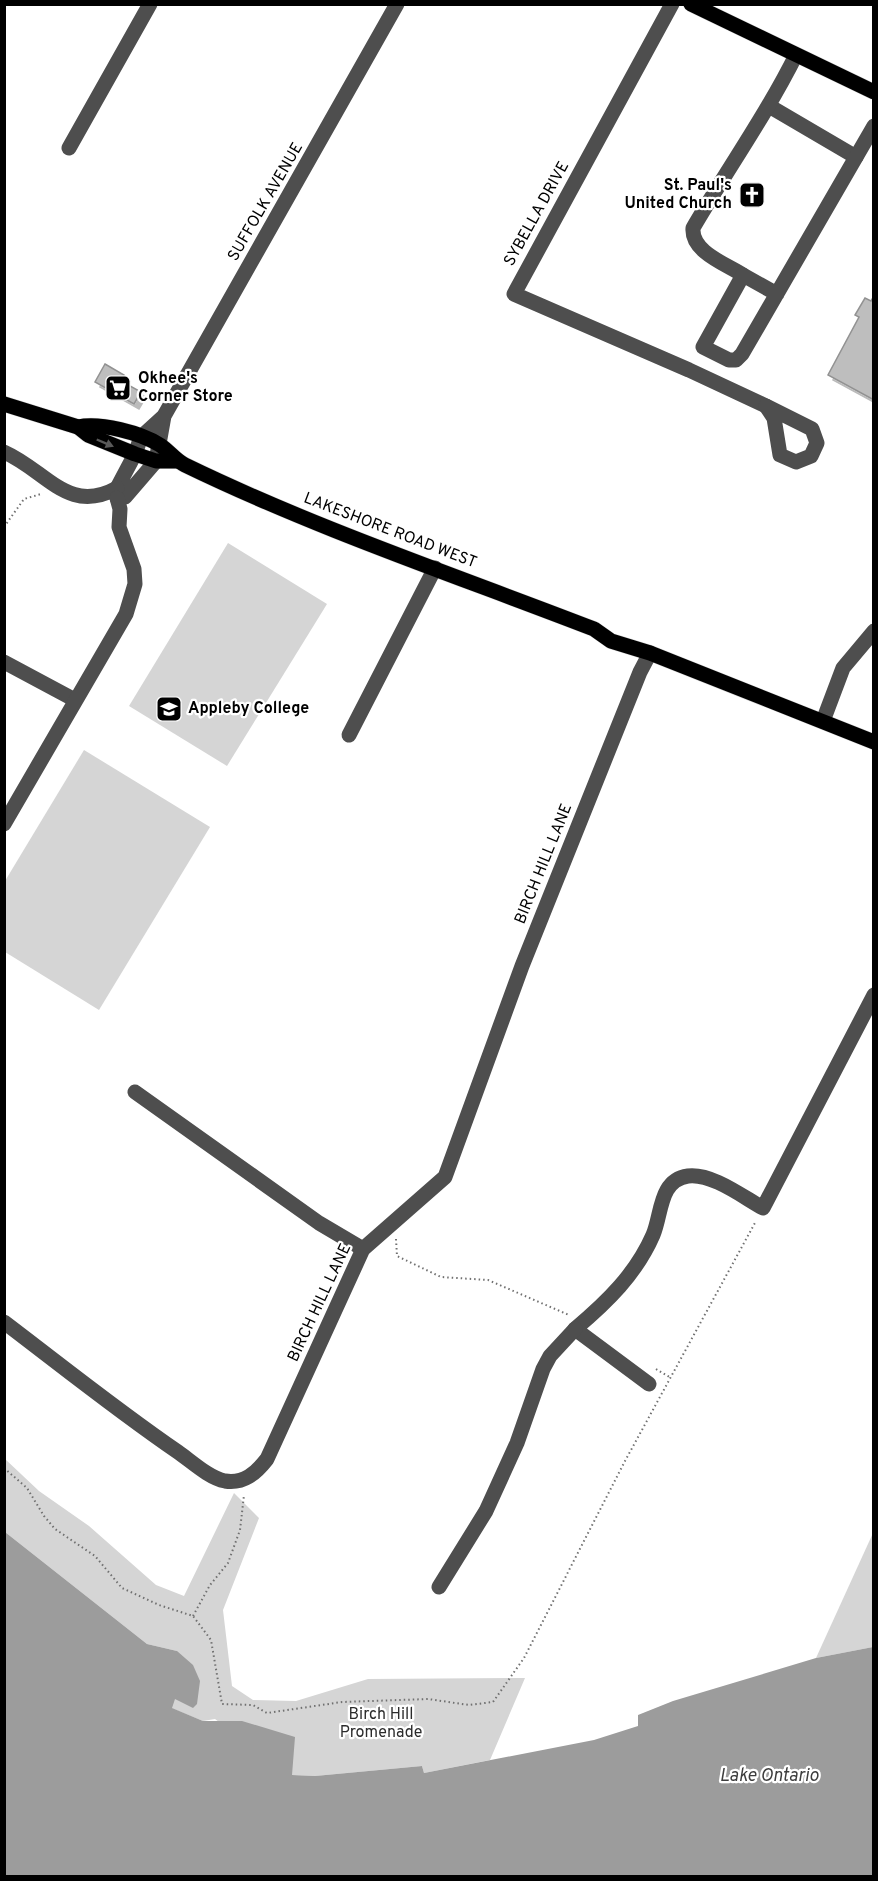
<svg xmlns="http://www.w3.org/2000/svg" width="878" height="1881" viewBox="0 0 878 1881" font-family="Overpass,sans-serif">
<style>
.green{fill:#d5d5d5}
.water{fill:#9c9c9c}
.building{fill:#bebebe;stroke:#929292;stroke-width:1.5;filter:url(#shadow)}
.lines{fill:none;stroke-linecap:round;stroke-linejoin:round}
.major-casing{stroke:#dbdbdb;stroke-width:16}
.path{stroke:#707070;stroke-width:2;stroke-dasharray:1.5 3;stroke-linecap:butt}
.minor{stroke:#4e4e4e;stroke-width:15}
.major{stroke:#000;stroke-width:15}
.oneway{fill:#595959}
.labels{text-anchor:middle;dominant-baseline:central;stroke-width:4.5;stroke-linejoin:round;paint-order:stroke}
.poi-label{font-size:16px;font-weight:bold;fill:#000;stroke:#fff;text-anchor:start}
.street-label{font-size:16px;fill:#000;stroke:#fff}
.park-label{font-size:16px;fill:#2c2c2c;stroke:#fff}
.water-label{font-size:18px;font-style:italic;fill:#3d3d3d;stroke:#fff}
</style>
<defs>
<filter id="shadow"><feDropShadow dx="5" dy="5" stdDeviation="0" flood-color="#0004"/></filter>
</defs>
<rect width="100%" height="100%" fill="#fff"/>
<g class="green">
<polygon points="228,543 327,604 227,766 129,706"/>
<polygon points="84,750 210,827 99,1010 5,952 5,881"/>
<polygon points="4,1458 39,1491 89,1526 156,1585 184,1596 234,1493 259,1518 223,1610 232,1686 253,1700 296,1701 368,1679 525,1678 490,1760 424,1773 422,1766 315,1776 291,1775 215,1719 203,1721 171,1708 174,1699 177,1651 147,1644 5,1532"/>
<polygon points="873,1533 873,1647 816,1658"/>
</g>
<polygon class="water" points="5,1532 147,1644 177,1651 193,1665 200,1681 197,1704 193,1708 175,1699 172,1708 203,1721 242,1721 295,1737 292,1775 315,1776 422,1766 424,1773 594,1740 638,1726 638,1715 673,1701 816,1658 873,1647 873,1876 5,1876"/>
<g class="building">
<polygon points="874,296 874,400 828,375 859,317 855,315 865,298 871,301"/>
<polygon points="105,364 124,375 121,381 141,392 134,404 95,382"/>
</g>
<g class="lines">
<g class="major-casing">
<g id="major">
<polyline points="691,4 874,92"/>
<polyline points="4,404 78,427 88,435 135,454 156,461 177,461"/>
<path d="M78,427C100,422 141,433 160,445C169,451 175,460 185,465C317,529 457,576 594,629L611,641L650,653L874,742"/>
</g>
</g>
<g class="path">
<polyline points="4,527 24,499 41,494"/>
<polyline points="396,1239 397,1256 441,1277 488,1280 569,1315"/>
<polyline points="656,1369 671,1378"/>
<polyline points="4,1468 27,1488 44,1516 55,1529 95,1556 122,1588 159,1605 193,1616 211,1640 222,1704 253,1705 267,1713 342,1702 428,1699 469,1705 493,1702 524,1658 625,1461 756,1221"/>
<polyline points="193,1616 210,1585 228,1563 240,1530 244,1495"/>
</g>
<g class="minor">
<polyline points="672,4 514,294 689,370 766,406"/>
<polyline points="769,106 856,157"/>
<polyline points="69,148 150,4"/>
<path d="M743,275C726,264 691,252 693,228C727,170 766,115 796,55"/>
<polyline points="777,294 743,275 703,347 729,360 736,360 742,354 874,126"/>
<polygon points="766,406 812,429 817,443 811,456 796,462 780,455 774,418"/>
<polyline points="164,416 156,461 125,497 117,498 117,488 135,454 141,437 164,416 397,4"/>
<path d="M4,452C47,471 68,515 117,488"/>
<polyline points="4,662 75,700"/>
<polyline points="823,721 843,668 874,631"/>
<polyline points="349,735 435,568"/>
<polyline points="4,824 126,614 135,584 134,569 119,527 120,509 117,498"/>
<polyline points="135,1092 319,1223 363,1249"/>
<path d="M4,1322C62,1366 118,1411 178,1452C191,1461 209,1478 225,1481C244,1484 256,1473 267,1459L363,1249L445,1177L522,966L640,672L650,653"/>
<path d="M649,1384L575,1329C607,1302 636,1274 653,1235C662,1214 659,1180 688,1176C712,1173 743,1197 763,1208L874,995"/>
<polyline points="439,1587 486,1511 517,1443 543,1369 550,1356 575,1329"/>
</g>
<use href="#major" class="major"/>
</g>
<defs><path id="oneway-solid" d="M-6-.8H1V-3.2L6.5 0L1 3.2V.8H-6Z" transform="scale(1.5)"/></defs>
<use class="oneway" href="#oneway-solid" transform="translate(105 443) rotate(23)"/>
<defs>
<g id="church-square" transform="scale(1.35)"><rect x="-9" y="-9" width="18" height="18" rx="4" fill="#000" stroke="#fff"/><path d="M-1.2-6h2.4v3.5h3.3v2.4h-3.3V6h-2.4V-.1h-3.3v-2.4h3.3Z" fill="#fff"/></g>
<g id="supermarket-square" transform="scale(1.35)"><rect x="-9" y="-9" width="18" height="18" rx="4" fill="#000" stroke="#fff"/><path d="M-6-5.5h2.5l.6 2H6L4.5 2H-2.5L-4.4-4H-6ZM-1.5 3.2a1.3 1.3 0 1 0 .1 0ZM3 3.2a1.3 1.3 0 1 0 .1 0Z" fill="#fff"/></g>
<g id="school-square" transform="scale(1.35)"><rect x="-9" y="-9" width="18" height="18" rx="4" fill="#000" stroke="#fff"/><path d="M0-5L7-2L0 1L-7-2ZM-4 1L0 2.5L4 1V4Q0 6-4 4Z" fill="#fff"/></g>
</defs>
<g fill-rule="evenodd">
<use href="#church-square" x="752" y="195"/>
<use href="#supermarket-square" x="118" y="388"/>
<use href="#school-square" x="169" y="709"/>
</g>
<g class="labels">
<g class="poi-label">
<text x="732" y="186" text-anchor="end">St. Paul's<tspan x="732" dy="18">United Church</tspan></text>
<text x="138" y="379">Okhee's<tspan x="138" dy="18">Corner Store</tspan></text>
<text x="188" y="709">Appleby College</text>
</g>
<g class="street-label">
<text transform="translate(266 202) rotate(-60)">SUFFOLK AVENUE</text>
<text transform="translate(537 214) rotate(-61)">SYBELLA DRIVE</text>
<text transform="translate(390 531) rotate(21)">LAKESHORE ROAD WEST</text>
<text transform="translate(544 864) rotate(-68)">BIRCH HILL LANE</text>
<text transform="translate(320 1303) rotate(-65)">BIRCH HILL LANE</text>
</g>
<g class="park-label">
<text x="381" y="1715">Birch Hill<tspan x="381" dy="18">Promenade</tspan></text>
</g>
<g class="water-label">
<text x="769" y="1776">Lake Ontario</text>
</g>
</g>
<rect width="878" height="1881" fill="none" stroke="#000000" stroke-width="12"/>
</svg>
